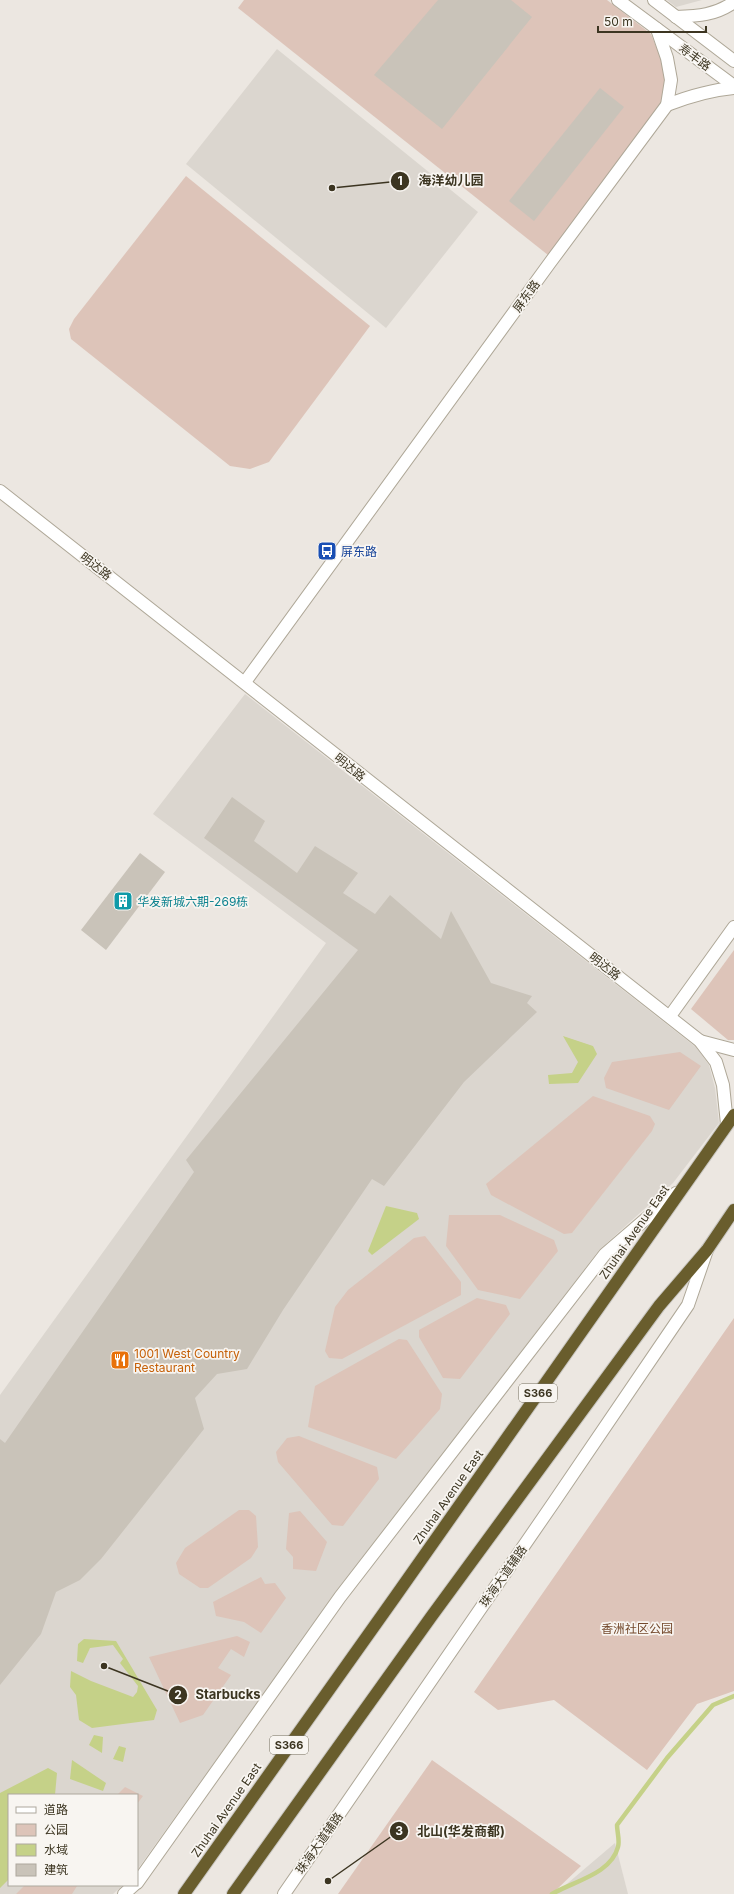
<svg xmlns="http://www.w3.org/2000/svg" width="734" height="1894" viewBox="0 0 734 1894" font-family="Inter,'Noto Sans SC',sans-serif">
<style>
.built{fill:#dbd6cf}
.green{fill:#ddc4b9}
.water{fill:#c5d188}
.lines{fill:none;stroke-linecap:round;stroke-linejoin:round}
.stream{stroke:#c5d188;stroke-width:4.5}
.building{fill:#c9c3b9}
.secondary-casing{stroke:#aea797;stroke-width:14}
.highway-casing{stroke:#c8c6c1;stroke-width:14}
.secondary{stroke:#fff;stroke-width:12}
.highway{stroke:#695d2d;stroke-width:12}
.labels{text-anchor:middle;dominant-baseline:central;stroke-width:3.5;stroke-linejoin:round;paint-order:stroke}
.shield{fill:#f8f5f1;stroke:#746f5f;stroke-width:1}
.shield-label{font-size:11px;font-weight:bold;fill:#3c3521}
.street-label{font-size:12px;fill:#3c3521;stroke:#f8f5f1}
.transit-label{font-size:12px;fill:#164399;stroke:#f8f5f1;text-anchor:start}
.culture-label{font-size:12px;fill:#0d838f;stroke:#f8f5f1;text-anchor:start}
.food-label{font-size:12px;fill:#c56008;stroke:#f8f5f1;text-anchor:start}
.park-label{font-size:12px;fill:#73482b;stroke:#f8f5f1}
.leader{fill:none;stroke:#3c3521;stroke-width:1.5}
.callout-dot{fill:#3c3521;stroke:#f8f5f1;stroke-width:1.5}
.mark-label{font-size:12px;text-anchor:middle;font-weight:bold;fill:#fff}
.callout-label{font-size:13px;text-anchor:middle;font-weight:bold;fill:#3c3521;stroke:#f8f5f1;stroke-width:3.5;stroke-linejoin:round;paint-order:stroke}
</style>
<rect width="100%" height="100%" fill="#ece7e1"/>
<g class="built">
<polygon points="667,0 702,0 676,7"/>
<polygon points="277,49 478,212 386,328 186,164"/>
<polygon points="245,694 697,1048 709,1065 715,1088 719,1123 673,1183 599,1250 340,1587 137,1870 137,1795 9,1795 9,1885 123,1885 113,1894 0,1894 0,1395 326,943 153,814"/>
<polygon points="615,1843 628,1894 555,1894"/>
</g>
<g class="green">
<polygon points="244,0 607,0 651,34 661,59 665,81 661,103 548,255 238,8"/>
<polygon points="186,176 370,326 269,462 250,469 230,466 71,339 69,329 74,319"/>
<polygon points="734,950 734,1040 728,1040 691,1009"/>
<polygon points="680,1052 701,1066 669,1110 606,1088 604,1078 612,1062"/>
<polygon points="593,1096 650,1116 655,1124 652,1131 572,1233 564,1234 491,1195 486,1184"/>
<polygon points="449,1215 500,1215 554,1240 558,1251 520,1299 478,1290 446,1246"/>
<polygon points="425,1236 461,1282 461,1295 342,1359 329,1358 325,1351 335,1307 348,1290 414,1238"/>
<polygon points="477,1298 506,1305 510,1314 460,1379 443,1378 419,1337 419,1330"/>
<polygon points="734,1318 734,1691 697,1704 647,1770 554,1700 498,1710 474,1692"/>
<polygon points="399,1339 407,1340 442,1394 440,1409 396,1459 308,1427 315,1386"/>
<polygon points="299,1436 377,1467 379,1479 343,1526 332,1525 278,1462 276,1452 287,1438"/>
<polygon points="239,1510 249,1510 256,1516 258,1547 251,1558 208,1588 200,1588 179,1574 176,1563 185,1548"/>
<polygon points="300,1511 327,1542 316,1571 293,1569 293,1557 286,1549 289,1513"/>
<polygon points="261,1577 265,1584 275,1583 286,1598 261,1633 244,1622 216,1616 213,1602"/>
<polygon points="237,1636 250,1642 244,1657 231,1649 218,1668 231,1675 203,1715 180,1723 149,1657"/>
<polygon points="432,1760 581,1866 552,1894 338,1894"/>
<polygon points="125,1787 143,1796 137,1804 137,1795 117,1795"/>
<polygon points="25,1885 75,1885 77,1886 72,1894 16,1894"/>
</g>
<g class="water">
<polygon points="563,1036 593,1046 597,1054 578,1083 549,1084 548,1075 572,1073 578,1062"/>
<polygon points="386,1206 417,1213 419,1219 372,1255 368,1251"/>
<polygon points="84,1639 116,1641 157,1710 154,1720 92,1728 79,1720 76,1695 70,1687 71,1671 91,1681 133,1697 137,1692 138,1686 120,1663 123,1659 113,1645 90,1648 83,1663 77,1661 78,1644"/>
<polygon points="94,1735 103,1737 102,1753 89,1745"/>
<polygon points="119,1746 126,1748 123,1762 113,1759"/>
<polygon points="72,1760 106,1783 103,1791 70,1779"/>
<polygon points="48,1768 57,1773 55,1795 9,1795 9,1879 0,1888 0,1793"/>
</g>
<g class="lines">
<path class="stream" d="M552,1894C574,1881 611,1874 618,1847C620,1840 617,1832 617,1825L667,1758L713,1705L734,1696"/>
</g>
<g class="building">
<polygon points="438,0 511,0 532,17 442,129 374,75"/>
<polygon points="600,88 624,107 534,221 509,201"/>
<polygon points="232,797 265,821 254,841 297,873 315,846 358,873 343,893 375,914 390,895 441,939 451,911 491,983 532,996 527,1003 537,1012 464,1082 384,1186 372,1179 283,1310 247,1369 217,1374 195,1398 204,1429 101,1559 80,1580 56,1592 41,1634 0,1685 0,1439 5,1443 194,1172 186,1160 358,950 204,838"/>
<polygon points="140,853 165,872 106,950 81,930"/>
</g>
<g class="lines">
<g class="secondary-casing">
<g id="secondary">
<polyline points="618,0 734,86"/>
<polyline points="654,0 734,61"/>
<path d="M676,17C698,16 716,15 734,2"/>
<path d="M667,105C690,96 710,90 734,88"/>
<polyline points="0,491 700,1041 716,1062 723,1085 727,1124"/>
<polyline points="245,682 549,264 667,105 671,80 667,58 657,29"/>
<polyline points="670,1016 734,927"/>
<polyline points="700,1041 734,1050"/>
<polyline points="137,1883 340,1597 605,1254 676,1193"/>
<polyline points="124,1894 134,1885"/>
<polyline points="284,1894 554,1502 688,1305 707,1250"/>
</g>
</g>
<g class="highway-casing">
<g id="highway">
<polyline points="184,1894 395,1597 734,1115"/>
<polyline points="233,1894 431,1617 659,1306 707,1250 734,1210"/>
</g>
</g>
<use href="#secondary" class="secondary"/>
<use href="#highway" class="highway"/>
</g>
<defs>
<g id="bus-square" transform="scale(1)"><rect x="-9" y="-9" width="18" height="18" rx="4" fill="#1a4fb4" stroke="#f8f5f1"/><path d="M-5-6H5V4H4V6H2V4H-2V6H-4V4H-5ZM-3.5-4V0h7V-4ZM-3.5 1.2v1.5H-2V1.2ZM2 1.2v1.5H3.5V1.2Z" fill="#fff"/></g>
<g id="building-square" transform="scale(1)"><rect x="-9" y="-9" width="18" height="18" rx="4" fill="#0f9aa8" stroke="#f8f5f1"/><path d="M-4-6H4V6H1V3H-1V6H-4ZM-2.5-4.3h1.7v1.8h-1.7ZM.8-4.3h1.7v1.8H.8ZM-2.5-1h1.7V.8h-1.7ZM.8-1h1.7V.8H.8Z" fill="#fff"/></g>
<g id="restaurant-square" transform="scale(1)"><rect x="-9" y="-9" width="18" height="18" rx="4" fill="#e8710a" stroke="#f8f5f1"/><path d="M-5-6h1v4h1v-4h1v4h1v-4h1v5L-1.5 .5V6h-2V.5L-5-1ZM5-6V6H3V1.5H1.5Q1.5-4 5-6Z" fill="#fff"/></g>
</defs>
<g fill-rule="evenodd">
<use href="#bus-square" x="327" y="551"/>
<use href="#building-square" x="123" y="901"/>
<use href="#restaurant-square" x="120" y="1360"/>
</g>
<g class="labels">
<g class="shield">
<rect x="519" y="1384" width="38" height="18" rx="3"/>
<rect x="270" y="1736" width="38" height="18" rx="3"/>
</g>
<g class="shield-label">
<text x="538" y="1393">S366</text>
<text x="289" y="1745">S366</text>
</g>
<g class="street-label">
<text transform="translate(695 57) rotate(36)">寿丰路</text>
<text transform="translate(526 296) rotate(-54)">屏东路</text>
<text transform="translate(96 566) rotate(38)">明达路</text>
<text transform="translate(350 767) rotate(39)">明达路</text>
<text transform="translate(605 966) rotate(38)">明达路</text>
<text transform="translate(634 1232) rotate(-55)">Zhuhai Avenue East</text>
<text transform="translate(448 1497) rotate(-55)">Zhuhai Avenue East</text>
<text transform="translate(503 1576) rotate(-55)">珠海大道辅路</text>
<text transform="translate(226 1810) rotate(-55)">Zhuhai Avenue East</text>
<text transform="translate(319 1843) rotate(-55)">珠海大道辅路</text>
</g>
<g class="transit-label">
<text x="341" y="551">屏东路</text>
</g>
<g class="culture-label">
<text x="137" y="901">华发新城六期-269栋</text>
</g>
<g class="food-label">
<text x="134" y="1353">1001 West Country<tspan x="134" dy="14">Restaurant</tspan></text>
</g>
<g class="park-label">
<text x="637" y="1628">香洲社区公园</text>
</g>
</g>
<path class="leader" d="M332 188L400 181M104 1666L178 1695M328 1881L399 1831"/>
<g class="callout-dot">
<circle cx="332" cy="188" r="4"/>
<circle cx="104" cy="1666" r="4"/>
<circle cx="328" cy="1881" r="4"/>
<circle cx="400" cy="181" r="10"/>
<circle cx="178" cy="1695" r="10"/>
<circle cx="399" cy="1831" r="10"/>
</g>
<g class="mark-label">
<text x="400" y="185">1</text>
<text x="178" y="1699">2</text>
<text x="399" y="1835">3</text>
</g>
<g class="callout-label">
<text x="451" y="185">海洋幼儿园</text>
<text x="228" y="1699">Starbucks</text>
<text x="461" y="1836">北山(华发商都)</text>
</g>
<rect x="8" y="1794" width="130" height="92" fill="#f8f5f1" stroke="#ada89e"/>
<rect x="16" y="1807" width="20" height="6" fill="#ffffff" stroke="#ada89e"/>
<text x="44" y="1814" font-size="12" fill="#3c3521">道路</text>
<rect x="16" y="1824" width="20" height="12" fill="#ddc4b9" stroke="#ada89e"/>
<text x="44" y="1834" font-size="12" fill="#3c3521">公园</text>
<rect x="16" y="1844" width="20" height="12" fill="#c5d188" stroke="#ada89e"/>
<text x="44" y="1854" font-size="12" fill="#3c3521">水域</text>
<rect x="16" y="1864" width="20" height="12" fill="#c9c3b9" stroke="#ada89e"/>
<text x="44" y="1874" font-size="12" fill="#3c3521">建筑</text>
<path d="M598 26v6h108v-6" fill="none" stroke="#3c3521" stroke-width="2"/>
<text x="604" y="26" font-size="12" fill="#3c3521" stroke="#f8f5f1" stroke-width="3" paint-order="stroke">50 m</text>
</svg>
